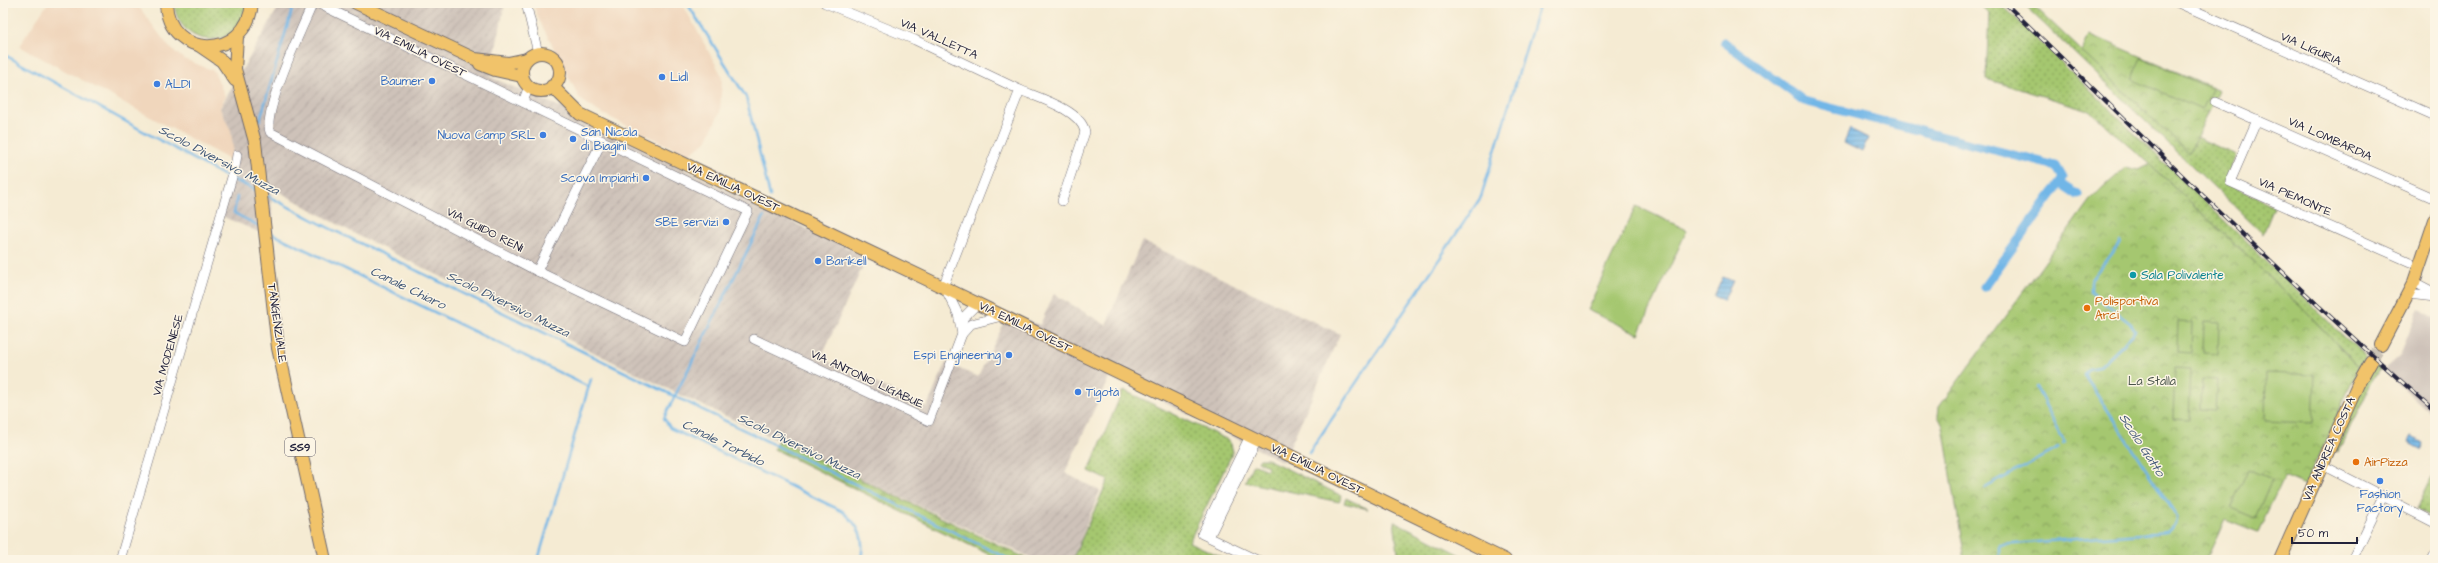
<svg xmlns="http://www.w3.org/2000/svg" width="2438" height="563" viewBox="0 0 2438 563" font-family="'Architects Daughter',sans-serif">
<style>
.built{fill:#f0d6bc}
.industrial{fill:url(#industrial-furrows)}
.railway{fill:#cec2b9}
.grass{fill:url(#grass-dots);stroke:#647456}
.wetland{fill:url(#wetland-marsh);stroke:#647456}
.park{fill:url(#park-crowns);stroke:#647456}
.pitch{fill:#a5c770;stroke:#647456}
.water{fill:url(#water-rules);stroke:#4a6c91}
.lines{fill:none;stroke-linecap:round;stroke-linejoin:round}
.stream{stroke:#71b6e7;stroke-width:2.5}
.canal{stroke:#71b6e7;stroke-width:9}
.major-tunnel{stroke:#cbc3b5;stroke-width:12;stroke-dasharray:12 6;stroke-linecap:butt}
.minor-casing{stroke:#6c6870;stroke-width:10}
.major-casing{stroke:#6c6870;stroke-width:14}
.minor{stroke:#fff;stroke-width:9}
.major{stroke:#f1c36a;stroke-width:12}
.rail-casing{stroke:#22223b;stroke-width:4}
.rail{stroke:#fcf5e5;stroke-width:2.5;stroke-dasharray:8;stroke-linecap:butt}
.shop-dot{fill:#3f7fe0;stroke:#fcf5e5;stroke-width:1.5}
.culture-dot{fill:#0f9aa8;stroke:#fcf5e5;stroke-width:1.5}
.food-dot{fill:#e8710a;stroke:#fcf5e5;stroke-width:1.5}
.labels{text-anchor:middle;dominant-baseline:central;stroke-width:3;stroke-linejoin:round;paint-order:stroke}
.shield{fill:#fcf5e5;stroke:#63616e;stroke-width:1}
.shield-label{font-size:11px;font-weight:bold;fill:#22223b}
.street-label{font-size:12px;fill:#22223b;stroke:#fcf5e5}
.shop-label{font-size:12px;fill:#366cbe;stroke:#fcf5e5;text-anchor:start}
.culture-label{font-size:12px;fill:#0d838f;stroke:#fcf5e5;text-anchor:start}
.food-label{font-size:12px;fill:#c56008;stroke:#fcf5e5;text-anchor:start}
.park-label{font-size:12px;fill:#49544b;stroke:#fcf5e5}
.water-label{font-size:13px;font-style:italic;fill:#3e5677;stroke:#fcf5e5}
</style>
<defs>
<pattern id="industrial-furrows" width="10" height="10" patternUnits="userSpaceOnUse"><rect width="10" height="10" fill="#cec2b9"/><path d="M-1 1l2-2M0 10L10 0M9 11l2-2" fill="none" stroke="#b1a6a0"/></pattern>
<pattern id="grass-dots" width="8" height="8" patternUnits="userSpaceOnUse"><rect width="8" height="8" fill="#a5c770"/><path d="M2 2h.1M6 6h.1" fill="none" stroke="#86a15d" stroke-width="1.8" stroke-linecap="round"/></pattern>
<pattern id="wetland-marsh" width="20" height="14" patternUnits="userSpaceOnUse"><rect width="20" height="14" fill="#a5c770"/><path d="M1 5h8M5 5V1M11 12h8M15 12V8" fill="none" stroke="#86a15d"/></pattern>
<pattern id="park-crowns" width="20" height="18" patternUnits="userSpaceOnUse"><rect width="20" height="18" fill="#a5c770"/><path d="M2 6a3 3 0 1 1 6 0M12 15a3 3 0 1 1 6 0" fill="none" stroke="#86a15d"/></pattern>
<pattern id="water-rules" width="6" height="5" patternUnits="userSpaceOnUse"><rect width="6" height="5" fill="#71b6e7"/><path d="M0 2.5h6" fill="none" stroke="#5c94bc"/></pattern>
</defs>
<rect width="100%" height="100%" fill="#fcf5e5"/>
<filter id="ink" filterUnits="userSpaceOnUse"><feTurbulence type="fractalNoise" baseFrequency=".025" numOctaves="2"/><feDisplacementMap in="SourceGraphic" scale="8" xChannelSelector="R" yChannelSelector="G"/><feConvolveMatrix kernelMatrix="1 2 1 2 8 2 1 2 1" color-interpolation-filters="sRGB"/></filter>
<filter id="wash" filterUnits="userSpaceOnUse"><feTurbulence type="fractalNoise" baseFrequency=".012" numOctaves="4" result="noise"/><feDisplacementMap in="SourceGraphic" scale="16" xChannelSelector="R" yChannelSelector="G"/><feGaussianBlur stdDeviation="0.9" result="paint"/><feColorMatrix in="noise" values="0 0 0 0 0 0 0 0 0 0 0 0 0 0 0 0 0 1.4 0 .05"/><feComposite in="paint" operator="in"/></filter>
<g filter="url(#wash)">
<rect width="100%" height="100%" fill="#f5ebd3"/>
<g class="built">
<polygon points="48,3 136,3 169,47 184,59 214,71 225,96 220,108 231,131 233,147 230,160 19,46"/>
<polygon points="533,3 682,3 722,76 720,112 706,141 688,155 599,112 580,99 537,16"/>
</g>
<polygon class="industrial" points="281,3 505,3 490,77 565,109 752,203 867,257 821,358 927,407 946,363 978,377 1009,313 1040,325 1054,294 1106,325 1142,241 1340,334 1283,462 1110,375 1065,473 1100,491 1072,560 1036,560 676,393 357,235 271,187 273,238 219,215 233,147 231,131 220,108"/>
<polygon class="railway" points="2419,308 2435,318 2435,417 2383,370 2400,355"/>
<g class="grass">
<path d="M174,3H246C246,50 179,53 174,3Z"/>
<polygon points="1977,3 2000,3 2365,357 2359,367 2303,309 2150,164 2089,110 1986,79 1989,13"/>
<polygon points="2022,3 2031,3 2189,152 2196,137 2236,155 2225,182 2274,207 2263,234"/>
<polygon points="2375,365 2380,368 2370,385 2339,452 2336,451 2361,389"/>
<polygon points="1125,391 1228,440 1231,444 1233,452 1189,542 1229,560 1072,560 1108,480 1089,471 1122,392"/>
<polygon points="1260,459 1267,459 1342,496 1339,502 1245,482 1253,464 1267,470 1268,466 1258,462"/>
<polygon points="2435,470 2435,518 2417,508"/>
<polygon points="1346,498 1368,509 1344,503"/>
<polygon points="1394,521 1471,560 1399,560"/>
</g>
<polygon class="wetland" points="778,440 1030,560 1000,560 774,449"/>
<g class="park">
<polygon points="2089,34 2219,90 2189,153 2082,52"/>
<polygon points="2150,164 2303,309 2359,367 2305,485 2284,476 2258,533 2225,520 2206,560 1965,560 1943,426 1938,416 1939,407 2090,200 2126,167 2138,170"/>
</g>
<g class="pitch">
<polygon points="2141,58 2212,89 2202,110 2131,79"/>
<polygon points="1636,206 1687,230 1639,334 1587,310"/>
<polygon points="2178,321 2193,322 2192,353 2177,352"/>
<polygon points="2204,322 2219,323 2218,354 2203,353"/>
<polygon points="2175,368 2191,369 2189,420 2173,419"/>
<polygon points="2266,373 2315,375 2313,423 2265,421"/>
<polygon points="2202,379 2217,380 2215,411 2201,410"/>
<polygon points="2248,469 2272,479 2255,518 2231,508"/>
</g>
<g class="water">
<polygon points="1850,129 1868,138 1862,152 1844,143"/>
<polygon points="1723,277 1733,281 1723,301 1714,296"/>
<polygon points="2412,437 2423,443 2420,449 2409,443"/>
</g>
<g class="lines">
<g class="stream">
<polyline points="687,3 746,97 770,196"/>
<polyline points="3,54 221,174 256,190"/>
<polyline points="260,120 294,3"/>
<polyline points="264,194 327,227 1011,560"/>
<polyline points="237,197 234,213 261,227"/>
<path d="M764,217L664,418L670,428L842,511C860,526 865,538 861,560"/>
<polyline points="269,232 589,387"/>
<polyline points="2036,387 2065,443 2063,444"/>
<polyline points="1309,453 1481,197 1540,3"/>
<polyline points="1985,488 2058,448"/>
<polyline points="538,560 591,379"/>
<path d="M2000,560V545L2167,532C2174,526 2179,521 2174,512L2084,375L2088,369L2099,367L2132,335L2135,330L2131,324L2090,292V281L2120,242"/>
</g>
<g class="canal">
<polyline points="1724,42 1804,101 2056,166 2063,178 2060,183 2078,195"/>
<polyline points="1984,287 2060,183"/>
</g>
</g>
</g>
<g filter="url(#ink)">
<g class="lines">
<polyline class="major-tunnel" points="2371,361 2381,345"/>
<g class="minor-casing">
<g id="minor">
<path d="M313,3C303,26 262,111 270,132L537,271L685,342L748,211L317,3"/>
<polyline points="526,3 538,53"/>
<polyline points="825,3 915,40 1020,90 943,287"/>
<polyline points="2178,3 2435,116"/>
<path d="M1020,90C1039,98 1081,110 1085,132L1062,201"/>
<polyline points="523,102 529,86"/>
<polyline points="2215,102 2435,199"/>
<polyline points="2257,120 2230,182 2410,262"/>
<polyline points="537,271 602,141"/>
<polyline points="2414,282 2435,293"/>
<polyline points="945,288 958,314 962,334"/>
<polyline points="2408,294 2435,297"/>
<polyline points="962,324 963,318 977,304"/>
<polyline points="754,339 929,421 962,334 971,324 1002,316"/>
<polyline points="1250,436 1202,534 1257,560"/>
<polyline points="2322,465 2435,523"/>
<polyline points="1209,537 1257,440"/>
<polyline points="120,560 235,167 237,155"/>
<polyline points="2352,560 2383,496"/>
<polyline points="2432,560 2435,554"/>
</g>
</g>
<g class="major-casing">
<g id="major">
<path d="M166,3C168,60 247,61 252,3"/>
<polyline points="356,3 475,59 508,63 527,59"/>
<polyline points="237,37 235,69 255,142 278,348 325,560"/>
<polyline points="200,46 222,61 235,80"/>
<circle cx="541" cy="72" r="19"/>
<polyline points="480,64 495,70 522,76"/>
<polyline points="552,86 580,114 945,288 1505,560"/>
<polyline points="2381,345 2414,282 2435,220"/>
<polyline points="2280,560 2358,384 2371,361"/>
</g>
</g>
<use href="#minor" class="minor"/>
<use href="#major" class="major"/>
<g class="rail-casing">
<path id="rail" d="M2005,3C2147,140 2286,281 2435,411"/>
</g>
<use href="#rail" class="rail"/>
</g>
</g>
<g class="shop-dot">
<circle cx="662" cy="77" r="4"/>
<circle cx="432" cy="81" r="4"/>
<circle cx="157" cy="84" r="4"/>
<circle cx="543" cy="135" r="4"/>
<circle cx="573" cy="139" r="4"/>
<circle cx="646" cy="178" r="4"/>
<circle cx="726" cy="222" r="4"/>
<circle cx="818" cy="261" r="4"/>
<circle cx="1009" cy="355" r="4"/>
<circle cx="1078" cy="392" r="4"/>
<circle cx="2380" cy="481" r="4"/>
</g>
<circle class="culture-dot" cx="2133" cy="275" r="4"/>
<g class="food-dot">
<circle cx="2087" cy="308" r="4"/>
<circle cx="2356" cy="462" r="4"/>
</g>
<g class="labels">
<rect class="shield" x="285" y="438" width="30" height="18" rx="3"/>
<g class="shield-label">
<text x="300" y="447">SS9</text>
</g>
<g class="street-label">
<text transform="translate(939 39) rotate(24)">VIA VALLETTA</text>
<text transform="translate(2311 49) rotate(24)">VIA LIGURIA</text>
<text transform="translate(420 52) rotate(26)">VIA EMILIA OVEST</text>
<text transform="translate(2330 139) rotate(24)">VIA LOMBARDIA</text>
<text transform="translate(733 187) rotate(25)">VIA EMILIA OVEST</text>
<text transform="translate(2295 197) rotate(24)">VIA PIEMONTE</text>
<text transform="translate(485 230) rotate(27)">VIA GUIDO RENI</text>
<text transform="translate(277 323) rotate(82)">TANGENZIALE</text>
<text transform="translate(1025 327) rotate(26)">VIA EMILIA OVEST</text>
<text transform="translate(168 355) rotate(-74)">VIA MODENESE</text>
<text transform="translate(867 379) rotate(25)">VIA ANTONIO LIGABUE</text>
<text transform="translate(2329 449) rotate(-66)">VIA ANDREA COSTA</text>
<text transform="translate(1317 469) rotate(26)">VIA EMILIA OVEST</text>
</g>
<g class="shop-label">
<text x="670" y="77">Lidl</text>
<text x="424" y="81" text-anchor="end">Baumer</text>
<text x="165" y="84">ALDI</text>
<text x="581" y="132">San Nicola<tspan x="581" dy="14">di Biagini</tspan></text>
<text x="535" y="135" text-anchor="end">Nuova Camp SRL</text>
<text x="638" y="178" text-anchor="end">Scova Impianti</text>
<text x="718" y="222" text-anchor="end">SBE servizi</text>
<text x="826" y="261">Barikell</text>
<text x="1001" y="355" text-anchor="end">Espi Engineering</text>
<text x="1086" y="392">Tigotà</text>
<text x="2380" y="494" text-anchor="middle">Fashion<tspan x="2380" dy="14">Factory</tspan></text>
</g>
<g class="culture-label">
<text x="2141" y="275">Sala Polivalente</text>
</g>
<g class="food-label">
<text x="2095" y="301">Polisportiva<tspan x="2095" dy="14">Arci</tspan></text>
<text x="2364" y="462">AirPizza</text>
</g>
<g class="park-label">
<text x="2152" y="381">La Stalla</text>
</g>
<g class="water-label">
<text transform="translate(219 160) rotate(28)">Scolo Diversivo Muzza</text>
<text transform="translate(408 288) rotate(26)">Canale Chiaro</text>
<text transform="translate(508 304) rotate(26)">Scolo Diversivo Muzza</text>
<text transform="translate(723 443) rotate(26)">Canale Torbido</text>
<text transform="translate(2142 445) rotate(57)">Scolo Gatto</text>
<text transform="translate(799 446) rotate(26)">Scolo Diversivo Muzza</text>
</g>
</g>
<rect width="2438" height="563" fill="none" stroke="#fcf5e5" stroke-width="16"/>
<path d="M2292 537v6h65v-6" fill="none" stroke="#22223b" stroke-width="2"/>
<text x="2298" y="537" font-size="12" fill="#22223b" stroke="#fcf5e5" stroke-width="3" paint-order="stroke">50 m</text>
</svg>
